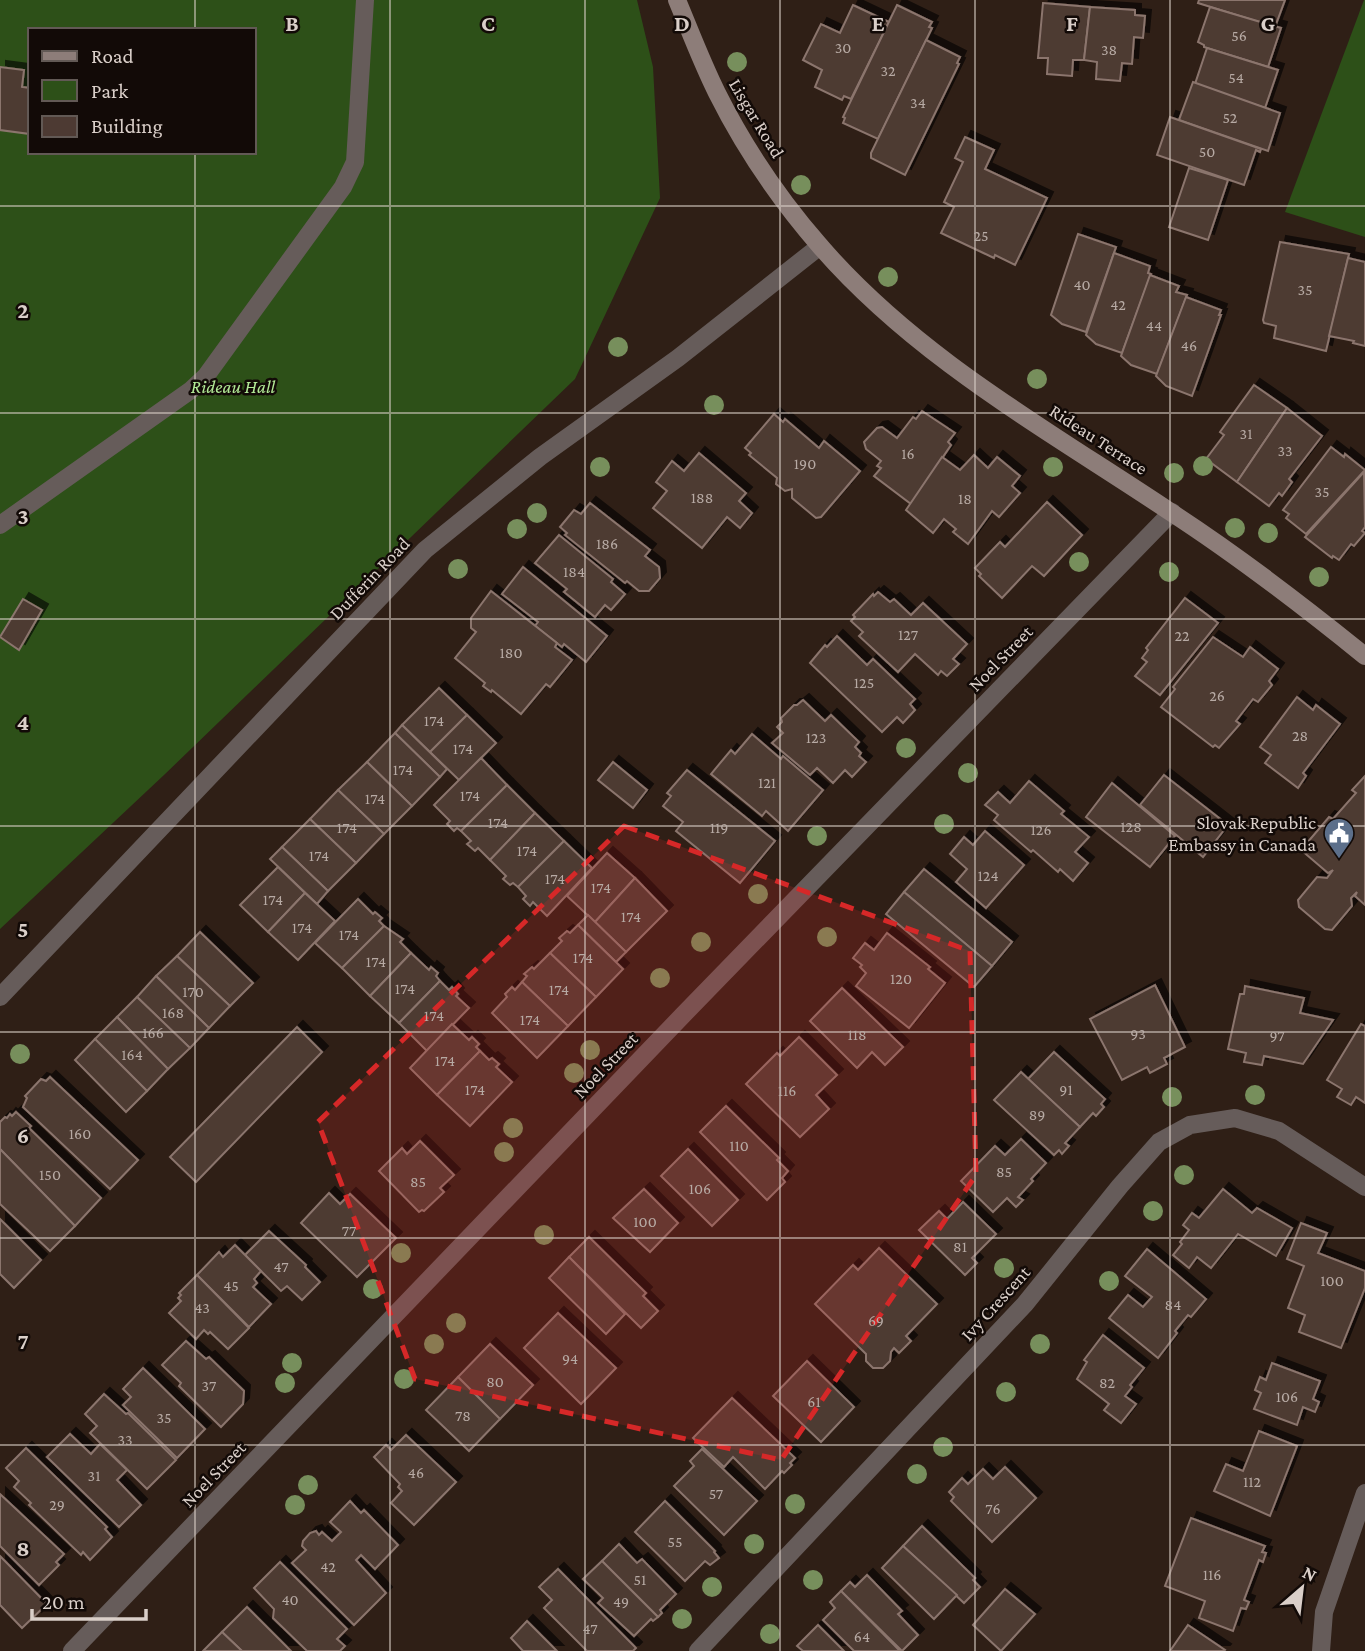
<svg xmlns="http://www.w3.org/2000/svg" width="1365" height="1651" font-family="'Crimson Pro',serif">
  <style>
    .green { fill: #2d5018; fill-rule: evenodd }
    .building { fill: #4d3a33; stroke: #8b756d; stroke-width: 2; filter: url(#shadow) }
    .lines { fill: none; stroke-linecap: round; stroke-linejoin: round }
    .lane { stroke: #665c5a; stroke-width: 18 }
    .street { stroke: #665c5a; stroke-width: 18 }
    .secondary { stroke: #8d7d79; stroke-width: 18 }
    .tree { fill: #778f5c }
    .marked { fill: #d62828; fill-opacity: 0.2; stroke: #d62828; stroke-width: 5; stroke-dasharray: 14 9; stroke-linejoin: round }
    .grid { fill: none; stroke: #dacfc9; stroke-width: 2; stroke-opacity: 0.55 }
    .labels { text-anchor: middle; stroke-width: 5; stroke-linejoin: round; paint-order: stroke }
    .number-label { font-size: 16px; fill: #b7aaa4 }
    .street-label { font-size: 19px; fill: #dacfc9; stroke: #120a07 }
    .park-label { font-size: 19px; font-style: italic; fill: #b2ea96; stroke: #120a07 }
    .poi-label { font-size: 19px; fill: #dacfc9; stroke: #120a07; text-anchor: end }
    .grid-label { font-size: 23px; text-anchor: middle; font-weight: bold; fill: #dacfc9; stroke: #120a07; stroke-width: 5; stroke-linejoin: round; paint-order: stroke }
  </style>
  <defs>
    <filter id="shadow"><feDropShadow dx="6" dy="-6" stdDeviation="0" flood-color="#0009"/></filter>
  </defs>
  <rect width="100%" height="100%" fill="#2f1f16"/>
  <g class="green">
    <path d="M0 0H637L653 67 660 198 575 379 164 775 0 929ZM30 30H254V152H30Z"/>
    <path d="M1364 0H1365V237L1285 212Z"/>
  </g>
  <g class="building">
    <path d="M1199 0H1285L1275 27 1198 3Z"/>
    <path d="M1043 3 1090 7 1084 60H1073L1072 76 1047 74 1048 58H1038Z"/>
    <path d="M853 5 889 22 851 99 844 96 842 100 815 87 822 70 803 60 821 24 840 33Z"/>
    <path d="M897 5 932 22 929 27 932 28 878 139 843 123 845 118 843 117Z"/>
    <path d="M1090 7 1135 10V15L1145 16 1143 38 1134 37 1132 64 1122 63 1120 81 1096 79 1097 62 1084 60Z"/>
    <path d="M1210 7 1281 28 1268 67 1204 47V45L1198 42Z"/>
    <path d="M926 40 960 57 957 63 959 64 905 175 871 158V153Z"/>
    <path d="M1207 48 1278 70 1265 108 1195 84Z"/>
    <path d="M0 67 24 70 22 87 30 88V134L0 130Z"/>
    <path d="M1193 82 1280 113 1268 151 1179 120Z"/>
    <path d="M1170 117 1261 149 1260 152 1256 150 1244 185 1157 155Z"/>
    <path d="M965 137 994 150 985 169 1047 198 1015 265 995 255 994 258 941 233 954 207 944 202 963 162 955 158Z"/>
    <path d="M1189 168 1228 180 1208 240 1169 227Z"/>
    <path d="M1078 234 1116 247 1086 332 1062 324 1051 315Z"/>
    <path d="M1280 242 1349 254 1326 351 1274 338 1276 326 1264 323 1263 320Z"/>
    <path d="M1114 253 1150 266 1148 273 1151 274 1122 353 1096 344 1086 335Z"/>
    <path d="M1348 258 1365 262V346L1353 343 1354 341 1329 336Z"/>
    <path d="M1150 275 1179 286 1176 292 1187 295 1157 374 1131 365 1121 356Z"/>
    <path d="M1186 297 1221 310 1219 315H1221L1192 396 1166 386 1156 376Z"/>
    <path d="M1254 385 1287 408 1237 482 1206 459 1224 435 1220 432Z"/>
    <path d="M1287 408 1322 436 1289 479 1292 482 1282 496 1279 493 1269 506 1237 482Z"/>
    <path d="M922 411 955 433 948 442 951 445 911 504 874 476 881 468 877 466 881 461 866 449 864 442 877 428 882 427 897 438 913 417 916 419Z"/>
    <path d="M774 414 783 422 785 419 819 448 824 441 860 471 821 517 816 518 792 498V489L785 491 776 484 777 478 749 455 751 453 745 448Z"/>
    <path d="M1331 447 1344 457 1345 454 1365 470 1306 534 1286 518 1289 514 1283 510Z"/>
    <path d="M699 453 746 493 739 501 752 513 740 528 727 517 702 548 653 508 667 491 656 482 672 461 684 471Z"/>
    <path d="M974 455 988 468 997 457 1020 476 1012 486 1020 493 999 517 992 511 968 544 953 532 956 529 944 519 933 533 906 510 942 457 960 470Z"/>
    <path d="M1364 472 1365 527 1362 531 1365 533 1354 546 1351 544 1339 560 1333 556 1332 558 1305 537Z"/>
    <path d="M1047 502 1082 535 1044 576 1032 566 1002 598 979 576 981 574 975 568 1000 542 1005 547Z"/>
    <path d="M590 503 650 550 645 556 659 567 660 578 649 591H639L627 581 625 583 565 535 567 533 560 527 574 510 581 514Z"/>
    <path d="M559 535 613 579 611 582 625 594 611 610 605 605 595 617 564 592 567 589 535 563Z"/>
    <path d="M523 567 607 636 586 662 564 644 562 647 535 626 538 622 502 594Z"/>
    <path d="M491 591 557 643 555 647 572 660 550 687 546 684 521 714 492 690 491 692 483 686 485 683 455 658 476 632 471 628V618Z"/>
    <path d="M878 592 890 602 894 599 911 615 923 603 967 644 953 659 959 664 947 676 941 671 938 675 915 654 898 672 859 636 863 632 851 621 855 617 853 615 873 594 874 596Z"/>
    <path d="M1185 598 1218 623 1160 695 1135 676 1147 662 1142 658 1148 650 1146 648Z"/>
    <path d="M23 599 42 610 19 650 0 637Z"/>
    <path d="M837 636 867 665 873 659 915 699 910 704 915 710 903 723 897 717 882 732 810 663 825 645 827 647Z"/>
    <path d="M1213 637 1243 657 1250 647 1278 669 1269 681 1272 685 1258 702 1253 699 1236 721 1240 724 1219 748 1215 745 1213 747 1161 707 1175 689 1173 687Z"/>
    <path d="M439 688 467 715 430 752 402 725Z"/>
    <path d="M1297 697 1313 710 1316 705 1340 724 1303 773 1306 776 1298 788 1265 763 1271 755 1260 747Z"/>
    <path d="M803 700 825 721 831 715 859 742 855 747 861 753 859 756 866 762 852 777 845 770 833 783 817 768 810 775 772 743 783 733 777 727 782 722 781 718 794 705H797Z"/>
    <path d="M467 715 496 743 459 780 430 752Z"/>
    <path d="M402 725 447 769 440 777 395 733Z"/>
    <path d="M395 733 440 777 412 806 367 762Z"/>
    <path d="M752 734 781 759 783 756 823 790 788 831 766 811 762 816 711 774 731 750 735 754Z"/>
    <path d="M481 758 507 785 461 831 457 828 454 831 447 824 450 821 434 805Z"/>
    <path d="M367 762 412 806 384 834 338 790Z"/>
    <path d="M613 762 647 790 633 808 598 780Z"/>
    <path d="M687 770 775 841 740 883 676 831 683 822 663 806 671 796 667 793Z"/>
    <path d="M1164 775 1228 825 1203 857 1140 805Z"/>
    <path d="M1365 776V905L1355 896 1357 892 1351 898 1352 906 1332 930 1325 929 1299 907 1298 900 1317 877 1327 878 1333 870 1328 873 1301 850 1329 817 1333 819 1356 793 1352 790Z"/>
    <path d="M1029 781 1064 811 1061 814 1089 837 1075 852 1088 863 1073 881 1060 869 1058 872 1033 850 1031 852 994 820 998 815 985 805 998 792 1010 803Z"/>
    <path d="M1112 783 1175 836 1150 867 1086 817Z"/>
    <path d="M507 785 535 813 490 860 478 848 475 851 467 844 471 841 461 831Z"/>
    <path d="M338 790 384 834 356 863 310 819Z"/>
    <path d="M535 813 564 841 518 887 513 883 510 885 503 879 506 876 490 860Z"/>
    <path d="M310 819 356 863 328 891 282 847Z"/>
    <path d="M985 831 1024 865 986 908 956 882 967 869 950 854 964 837 973 845Z"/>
    <path d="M564 841 592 868 547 916 533 902 530 906 523 899 526 896 518 887Z"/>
    <path d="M282 847 328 891 317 904 270 859Z"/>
    <path d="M607 853 635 878 595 922 567 896Z"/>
    <path d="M278 867 305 893 268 932 240 905Z"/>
    <path d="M924 869 1012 942 992 966 904 892Z"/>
    <path d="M635 878 667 911 626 952 595 922Z"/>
    <path d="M904 892 992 966 974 987 886 914Z"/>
    <path d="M305 893 335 921 298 960 268 932Z"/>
    <path d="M358 899 373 914 375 912 382 918 379 921 384 926 342 968 315 943Z"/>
    <path d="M588 915 626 952 616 962 578 925Z"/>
    <path d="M578 925 623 969 596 997 550 953 562 941 559 938 567 931 570 933Z"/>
    <path d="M384 926 403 939 400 942 411 953 370 996 342 968Z"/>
    <path d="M200 932 253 983 230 1006 177 956Z"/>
    <path d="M887 933 930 967 928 969 945 983 909 1028 856 986 866 973 860 967 862 965 853 958 865 943 874 950Z"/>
    <path d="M411 953 429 970 431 967 438 973 436 976 440 981 399 1023 370 996Z"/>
    <path d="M550 953 596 997 568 1026 522 982 527 976 524 974 532 967 534 969Z"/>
    <path d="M177 956 230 1006 209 1028 156 976Z"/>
    <path d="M156 976 209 1028 190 1048 137 997Z"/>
    <path d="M440 981 449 990 452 987 458 994 456 996 469 1008 427 1051 399 1023Z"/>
    <path d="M522 982 568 1026 537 1058 492 1013 507 997 505 994 512 987 515 990Z"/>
    <path d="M1155 985 1185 1047 1164 1058 1167 1064 1150 1073 1147 1067 1122 1080 1090 1019Z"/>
    <path d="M1245 986 1304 998 1300 1013 1333 1020 1303 1064 1264 1056 1262 1065 1244 1062 1246 1053 1228 1049 1240 994H1244Z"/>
    <path d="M842 988 903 1047 885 1065 872 1052 857 1068 810 1021Z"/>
    <path d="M137 997 190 1048 168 1069 117 1017Z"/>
    <path d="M117 1017 168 1069 147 1091 95 1039Z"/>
    <path d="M452 1024 469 1040 472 1037 479 1044 476 1047 480 1051 437 1095 410 1068Z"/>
    <path d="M1361 1024 1365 1026V1103L1356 1097 1351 1105 1337 1097 1342 1089 1327 1080Z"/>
    <path d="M297 1027 322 1052 196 1182 170 1157Z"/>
    <path d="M799 1037 837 1075 816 1095 829 1109 800 1137 746 1084 777 1053 780 1056Z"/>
    <path d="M95 1039 147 1091 126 1112 75 1060Z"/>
    <path d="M480 1051 489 1060 492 1058 499 1064 496 1067 512 1082 470 1126 437 1095Z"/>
    <path d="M1054 1052 1105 1099 1101 1104 1104 1107 1096 1116 1093 1113 1080 1127 1028 1079Z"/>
    <path d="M1021 1072 1080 1127 1065 1143 1069 1146 1062 1154 1059 1150 1054 1155 994 1100Z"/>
    <path d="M50 1077 138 1160 110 1189 23 1107 27 1098 25 1096 41 1079 46 1081Z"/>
    <path d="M726 1106 779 1158 777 1160 788 1171 782 1178 785 1182 767 1200 700 1132Z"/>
    <path d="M16 1112 31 1126 29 1128 101 1198 75 1226 0 1149V1122L5 1117 7 1118 10 1114 12 1116Z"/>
    <path d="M1021 1139 1046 1163 1031 1179 1033 1181 1018 1197 1023 1200 1016 1207 1007 1198 993 1212 961 1181 995 1146 1005 1155Z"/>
    <path d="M420 1141 454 1175 440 1188 444 1192 424 1211 422 1210 419 1212 379 1171 402 1148 407 1154Z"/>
    <path d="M0 1149 75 1226 50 1251 0 1204Z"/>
    <path d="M688 1149 738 1200 712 1226 661 1176Z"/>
    <path d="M644 1189 678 1223 650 1252 613 1218Z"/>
    <path d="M1223 1189 1252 1213 1257 1208 1292 1228 1276 1256 1238 1234 1211 1268 1197 1257 1189 1268 1173 1255 1182 1244 1180 1242 1189 1230 1183 1225 1192 1213 1199 1218Z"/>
    <path d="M329 1193 340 1204 350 1194 396 1238 357 1277 301 1223Z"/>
    <path d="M963 1202 996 1234 972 1258 977 1263 965 1275 919 1230 939 1211 947 1219Z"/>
    <path d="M0 1219 41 1260 14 1288 0 1274Z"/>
    <path d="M1301 1223 1327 1233 1318 1253 1365 1271V1288L1341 1348 1299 1332 1305 1315 1288 1308 1304 1266 1287 1259Z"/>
    <path d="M269 1231 306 1265 305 1267 320 1282 302 1300 287 1286 281 1291 245 1255Z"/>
    <path d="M589 1237 646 1293 643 1296 658 1311 641 1328 569 1257Z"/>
    <path d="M235 1245 261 1271 254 1279 257 1283 253 1287 271 1304 249 1327 197 1275 219 1252 223 1257Z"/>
    <path d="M879 1248 937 1304 906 1336 911 1341 899 1353 894 1348 891 1352 890 1361 883 1368H873L866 1361V1354L815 1304 853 1265 858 1270Z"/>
    <path d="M1147 1249 1206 1299 1191 1317 1188 1315 1175 1331 1177 1333 1158 1358 1109 1318 1128 1295 1143 1307 1152 1297 1125 1276Z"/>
    <path d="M569 1257 625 1314 606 1334 549 1278Z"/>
    <path d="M197 1275 249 1328 228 1349 210 1332 208 1334 204 1330 196 1339 169 1313 181 1301 178 1298 181 1295 179 1293Z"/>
    <path d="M558 1313 616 1368 581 1404 524 1348Z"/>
    <path d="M1103 1335 1144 1368 1130 1385 1132 1387 1125 1396 1136 1404 1121 1423 1104 1410 1109 1404 1077 1379 1087 1362 1084 1360Z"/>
    <path d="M186 1341 206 1359 209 1357 244 1391 243 1404 221 1427 179 1386 181 1383 162 1365Z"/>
    <path d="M490 1344 533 1385 500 1419 458 1377Z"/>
    <path d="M807 1361 854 1407 821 1442 773 1396Z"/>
    <path d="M1272 1363 1320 1381 1313 1399 1319 1402 1315 1412 1303 1407 1297 1425 1254 1409 1261 1393 1255 1390 1260 1377 1266 1380Z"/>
    <path d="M143 1368 205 1429 177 1458 123 1405 131 1397 123 1389Z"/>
    <path d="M458 1377 500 1419 469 1451 426 1410Z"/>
    <path d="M104 1394 126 1414 128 1413 176 1460 147 1489 90 1433 97 1426 85 1414Z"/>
    <path d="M732 1398 795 1458 790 1463 792 1465 784 1473 782 1471 765 1489 733 1457 724 1467 693 1438Z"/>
    <path d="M1259 1431 1297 1446 1270 1516 1214 1491 1226 1464 1243 1471Z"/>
    <path d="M70 1434 91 1454 100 1444 127 1470 117 1480 141 1505 119 1527 47 1457Z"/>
    <path d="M406 1435 456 1482 414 1525 391 1503 402 1491 398 1487 400 1484 374 1457 386 1445 391 1450Z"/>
    <path d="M26 1448 107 1527 105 1529 112 1537 90 1560 83 1552 81 1555 29 1505 31 1503 14 1487 19 1481 6 1468Z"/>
    <path d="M702 1449 757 1501 724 1535 674 1486 694 1466 690 1461Z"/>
    <path d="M1005 1467 1036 1498 992 1542 951 1501 954 1497 949 1492 962 1478 968 1484 983 1469 993 1479Z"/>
    <path d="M0 1494 64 1554 56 1562 59 1565 39 1585 0 1546Z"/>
    <path d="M350 1501 361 1513 364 1510 398 1545 375 1569 361 1555 356 1560 386 1593 354 1625 292 1563 306 1550 302 1546 303 1541 310 1533 316 1531 319 1535 322 1532 332 1541 341 1532 330 1522Z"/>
    <path d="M665 1501 715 1551 714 1552 719 1558 710 1565 705 1561 685 1581 635 1532Z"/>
    <path d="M1191 1518 1265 1546 1262 1552 1266 1553 1263 1562 1259 1560 1244 1600 1249 1602 1246 1609 1241 1608 1233 1631 1199 1618 1205 1601 1165 1586Z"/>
    <path d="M922 1526 975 1578 973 1580 980 1587 964 1603 903 1546Z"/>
    <path d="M619 1544 637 1563 642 1559 676 1594 660 1610 662 1613 658 1617 602 1561Z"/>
    <path d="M903 1546 957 1595 934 1619 882 1568Z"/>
    <path d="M0 1556 47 1604 22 1628 0 1605Z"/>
    <path d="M602 1561 658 1617 653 1621 651 1619 634 1636 598 1603 603 1598 583 1579Z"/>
    <path d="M280 1562 347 1629 337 1639 345 1646 340 1651H307L273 1618 274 1609 254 1588Z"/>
    <path d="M558 1569 636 1648 633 1651H587L544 1608 552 1600 539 1587Z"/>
    <path d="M867 1575 902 1611 898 1614 918 1635 902 1651 841 1591 850 1582 855 1587Z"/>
    <path d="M1005 1589 1035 1614 1001 1651 973 1625Z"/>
    <path d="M841 1591 900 1651H854L823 1620 835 1608 830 1602Z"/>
    <path d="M247 1607 291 1651H242L222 1632Z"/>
    <path d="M527 1621 557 1651H523L511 1638Z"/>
    <path d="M818 1625 844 1651H803L797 1646Z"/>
    <path d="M1188 1625 1225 1650 1224 1651H1170Z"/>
    <path d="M222 1632 242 1651H203Z"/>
  </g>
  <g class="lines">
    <path class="lane" d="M0 525 191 390 206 376 343 187 355 162 365 0"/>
    <g class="street">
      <path d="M0 997 425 550 540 457 678 358 820 246"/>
      <path d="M72 1651 683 1015 1172 512"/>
      <path d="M698 1651 1025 1304 1120 1186 1159 1142 1190 1125 1235 1118 1279 1131 1365 1187"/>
      <path d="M1321 1651 1324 1612 1365 1493"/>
    </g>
    <path class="secondary" d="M677 0C690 31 702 63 717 93 744 147 780 200 820 246 917 358 1048 430 1169 511 1237 555 1302 605 1365 656"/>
  </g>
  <g class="tree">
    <circle cx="737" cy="62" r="10"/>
    <circle cx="801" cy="185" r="10"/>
    <circle cx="888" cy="277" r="10"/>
    <circle cx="618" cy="347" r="10"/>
    <circle cx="1037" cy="379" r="10"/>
    <circle cx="714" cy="405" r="10"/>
    <circle cx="1203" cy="466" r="10"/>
    <circle cx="600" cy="467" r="10"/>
    <circle cx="1053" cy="467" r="10"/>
    <circle cx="1174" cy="473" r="10"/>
    <circle cx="537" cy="513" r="10"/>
    <circle cx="1235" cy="528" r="10"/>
    <circle cx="517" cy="529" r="10"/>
    <circle cx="1268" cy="533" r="10"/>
    <circle cx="1079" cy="562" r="10"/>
    <circle cx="458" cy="569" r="10"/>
    <circle cx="1169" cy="572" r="10"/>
    <circle cx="1319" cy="577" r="10"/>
    <circle cx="906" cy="748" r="10"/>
    <circle cx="968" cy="773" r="10"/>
    <circle cx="944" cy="824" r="10"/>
    <circle cx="817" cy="836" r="10"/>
    <circle cx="758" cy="894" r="10"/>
    <circle cx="827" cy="937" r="10"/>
    <circle cx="701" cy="942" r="10"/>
    <circle cx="660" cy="978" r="10"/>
    <circle cx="590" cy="1050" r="10"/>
    <circle cx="20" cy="1054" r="10"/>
    <circle cx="574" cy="1073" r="10"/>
    <circle cx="1255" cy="1095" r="10"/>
    <circle cx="1172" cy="1097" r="10"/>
    <circle cx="513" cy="1128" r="10"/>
    <circle cx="504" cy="1152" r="10"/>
    <circle cx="1184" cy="1175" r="10"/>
    <circle cx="1153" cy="1211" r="10"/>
    <circle cx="544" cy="1235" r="10"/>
    <circle cx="401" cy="1253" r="10"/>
    <circle cx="1004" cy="1268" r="10"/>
    <circle cx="1109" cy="1281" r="10"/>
    <circle cx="373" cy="1289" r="10"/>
    <circle cx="456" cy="1323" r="10"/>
    <circle cx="434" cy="1344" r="10"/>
    <circle cx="1040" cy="1344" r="10"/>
    <circle cx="292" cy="1363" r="10"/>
    <circle cx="404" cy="1379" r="10"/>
    <circle cx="285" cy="1383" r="10"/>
    <circle cx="1006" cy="1392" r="10"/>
    <circle cx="943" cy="1447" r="10"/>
    <circle cx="917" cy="1474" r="10"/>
    <circle cx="308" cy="1485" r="10"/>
    <circle cx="795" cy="1504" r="10"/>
    <circle cx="295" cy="1505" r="10"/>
    <circle cx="754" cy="1544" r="10"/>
    <circle cx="813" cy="1580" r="10"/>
    <circle cx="712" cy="1587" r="10"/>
    <circle cx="682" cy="1619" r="10"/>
    <circle cx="770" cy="1634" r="10"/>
  </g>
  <path class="marked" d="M624 826 970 951 976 1175 781 1460 415 1379 318 1122Z"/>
  <path class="grid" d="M195 0V30M390 0V1651M585 0V1651M780 0V1651M975 0V1651M1170 0V1651M195 152V1651M0 206H1365M0 413H1365M0 619H1365M0 826H1365M0 1032H1365M0 1238H1365M0 1445H1365"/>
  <defs>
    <g id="civic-pin" transform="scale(1.575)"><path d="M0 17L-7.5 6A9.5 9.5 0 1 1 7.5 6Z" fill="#5c6f8a" stroke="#120a07"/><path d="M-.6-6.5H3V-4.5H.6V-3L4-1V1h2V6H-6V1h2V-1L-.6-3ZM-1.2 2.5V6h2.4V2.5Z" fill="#fff"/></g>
  </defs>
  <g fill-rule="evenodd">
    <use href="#civic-pin" x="1339" y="833"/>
  </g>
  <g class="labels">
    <g class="number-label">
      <text x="1239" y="41">56</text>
      <text x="843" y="53">30</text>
      <text x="1109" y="55">38</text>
      <text x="888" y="76">32</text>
      <text x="1236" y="83">54</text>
      <text x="918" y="108">34</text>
      <text x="1230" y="123">52</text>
      <text x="1207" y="157">50</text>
      <text x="981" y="241">25</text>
      <text x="1082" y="290">40</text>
      <text x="1305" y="295">35</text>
      <text x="1118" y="310">42</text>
      <text x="1154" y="331">44</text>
      <text x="1189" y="351">46</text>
      <text x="1246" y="439">31</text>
      <text x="1285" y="456">33</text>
      <text x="908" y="459">16</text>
      <text x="805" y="469">190</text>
      <text x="1322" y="497">35</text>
      <text x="702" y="503">188</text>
      <text x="965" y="504">18</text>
      <text x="607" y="549">186</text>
      <text x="574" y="577">184</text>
      <text x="908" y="640">127</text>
      <text x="1182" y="641">22</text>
      <text x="511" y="658">180</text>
      <text x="864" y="688">125</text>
      <text x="1217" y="701">26</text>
      <text x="434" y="726">174</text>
      <text x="1300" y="741">28</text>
      <text x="816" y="743">123</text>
      <text x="463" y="754">174</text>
      <text x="403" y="775">174</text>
      <text x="767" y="788">121</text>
      <text x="470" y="801">174</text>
      <text x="375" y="804">174</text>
      <text x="498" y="828">174</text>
      <text x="1131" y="832">128</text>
      <text x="347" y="833">174</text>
      <text x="719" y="833">119</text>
      <text x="1041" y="835">126</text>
      <text x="527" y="856">174</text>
      <text x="319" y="861">174</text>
      <text x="988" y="881">124</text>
      <text x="555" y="884">174</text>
      <text x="601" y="893">174</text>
      <text x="273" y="905">174</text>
      <text x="631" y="922">174</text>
      <text x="302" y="933">174</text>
      <text x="349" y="940">174</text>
      <text x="583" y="963">174</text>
      <text x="376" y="967">174</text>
      <text x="901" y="984">120</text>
      <text x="405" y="994">174</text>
      <text x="559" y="995">174</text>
      <text x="193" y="997">170</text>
      <text x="173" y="1018">168</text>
      <text x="434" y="1021">174</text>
      <text x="530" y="1025">174</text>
      <text x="153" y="1038">166</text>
      <text x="1138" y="1039">93</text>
      <text x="857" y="1040">118</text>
      <text x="1277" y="1041">97</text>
      <text x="132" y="1060">164</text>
      <text x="445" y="1066">174</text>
      <text x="475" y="1095">174</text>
      <text x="1066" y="1095">91</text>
      <text x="787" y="1096">116</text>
      <text x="1037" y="1120">89</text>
      <text x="80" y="1139">160</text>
      <text x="739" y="1151">110</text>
      <text x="1004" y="1177">85</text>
      <text x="50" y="1180">150</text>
      <text x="418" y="1187">85</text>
      <text x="700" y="1194">106</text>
      <text x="645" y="1227">100</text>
      <text x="349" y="1236">77</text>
      <text x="960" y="1252">81</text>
      <text x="281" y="1272">47</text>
      <text x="1332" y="1286">100</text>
      <text x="231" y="1291">45</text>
      <text x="1173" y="1310">84</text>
      <text x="202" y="1313">43</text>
      <text x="876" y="1326">69</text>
      <text x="570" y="1364">94</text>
      <text x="495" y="1387">80</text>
      <text x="1107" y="1388">82</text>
      <text x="209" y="1391">37</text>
      <text x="1287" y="1402">106</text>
      <text x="814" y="1407">61</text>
      <text x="463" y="1421">78</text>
      <text x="164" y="1423">35</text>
      <text x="125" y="1445">33</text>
      <text x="416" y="1478">46</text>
      <text x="94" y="1481">31</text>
      <text x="1252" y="1487">112</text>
      <text x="716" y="1499">57</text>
      <text x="57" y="1510">29</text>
      <text x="993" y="1514">76</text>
      <text x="675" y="1547">55</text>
      <text x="328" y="1572">42</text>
      <text x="1212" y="1580">116</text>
      <text x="640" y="1585">51</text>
      <text x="290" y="1605">40</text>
      <text x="621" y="1607">49</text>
      <text x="590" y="1634">47</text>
      <text x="862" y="1642">64</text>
    </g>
    <g class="street-label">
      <text transform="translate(757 118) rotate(59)" y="7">Lisgar Road</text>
      <text transform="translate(1099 439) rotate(33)" y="7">Rideau Terrace</text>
      <text transform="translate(369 578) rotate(-46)" y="7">Dufferin Road</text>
      <text transform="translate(1000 658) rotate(-46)" y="7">Noel Street</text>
      <text transform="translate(605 1065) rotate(-46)" y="7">Noel Street</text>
      <text transform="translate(995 1303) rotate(-48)" y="7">Ivy Crescent</text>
      <text transform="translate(213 1474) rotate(-46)" y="7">Noel Street</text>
    </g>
    <g class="park-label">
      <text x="233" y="393">Rideau Hall</text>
    </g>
    <g class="poi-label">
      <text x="1316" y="829">Slovak Republic<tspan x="1316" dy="22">Embassy in Canada</tspan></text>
    </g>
  </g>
  <g class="grid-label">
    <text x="292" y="31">B</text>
    <text x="488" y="31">C</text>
    <text x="682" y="31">D</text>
    <text x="878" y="31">E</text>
    <text x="1072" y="31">F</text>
    <text x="1268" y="31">G</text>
    <text x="23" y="318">2</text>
    <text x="23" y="524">3</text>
    <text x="23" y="730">4</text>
    <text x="23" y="937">5</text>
    <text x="23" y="1143">6</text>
    <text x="23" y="1349">7</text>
    <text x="23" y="1556">8</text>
  </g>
  <rect x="28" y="28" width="228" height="126" fill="#120a07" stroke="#625955" stroke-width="2"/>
  <rect x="42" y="51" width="35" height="10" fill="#8d7d79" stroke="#625955" stroke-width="2"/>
  <text x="91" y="63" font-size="21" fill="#dacfc9">Road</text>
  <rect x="42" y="80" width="35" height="21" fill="#2d5018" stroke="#625955" stroke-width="2"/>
  <text x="91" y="98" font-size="21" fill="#dacfc9">Park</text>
  <rect x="42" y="116" width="35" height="21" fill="#4d3a33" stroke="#625955" stroke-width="2"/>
  <text x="91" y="133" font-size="21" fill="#dacfc9">Building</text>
  <g transform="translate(1302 1588) rotate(28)" stroke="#120a07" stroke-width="5" paint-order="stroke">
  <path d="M0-5L12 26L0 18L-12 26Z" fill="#dacfc9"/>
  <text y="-10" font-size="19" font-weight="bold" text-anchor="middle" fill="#dacfc9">N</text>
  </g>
  <path d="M32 1609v10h114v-10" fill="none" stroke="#dacfc9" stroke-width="3.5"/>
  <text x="42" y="1609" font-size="21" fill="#dacfc9" stroke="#120a07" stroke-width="5" paint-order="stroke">20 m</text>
</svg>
